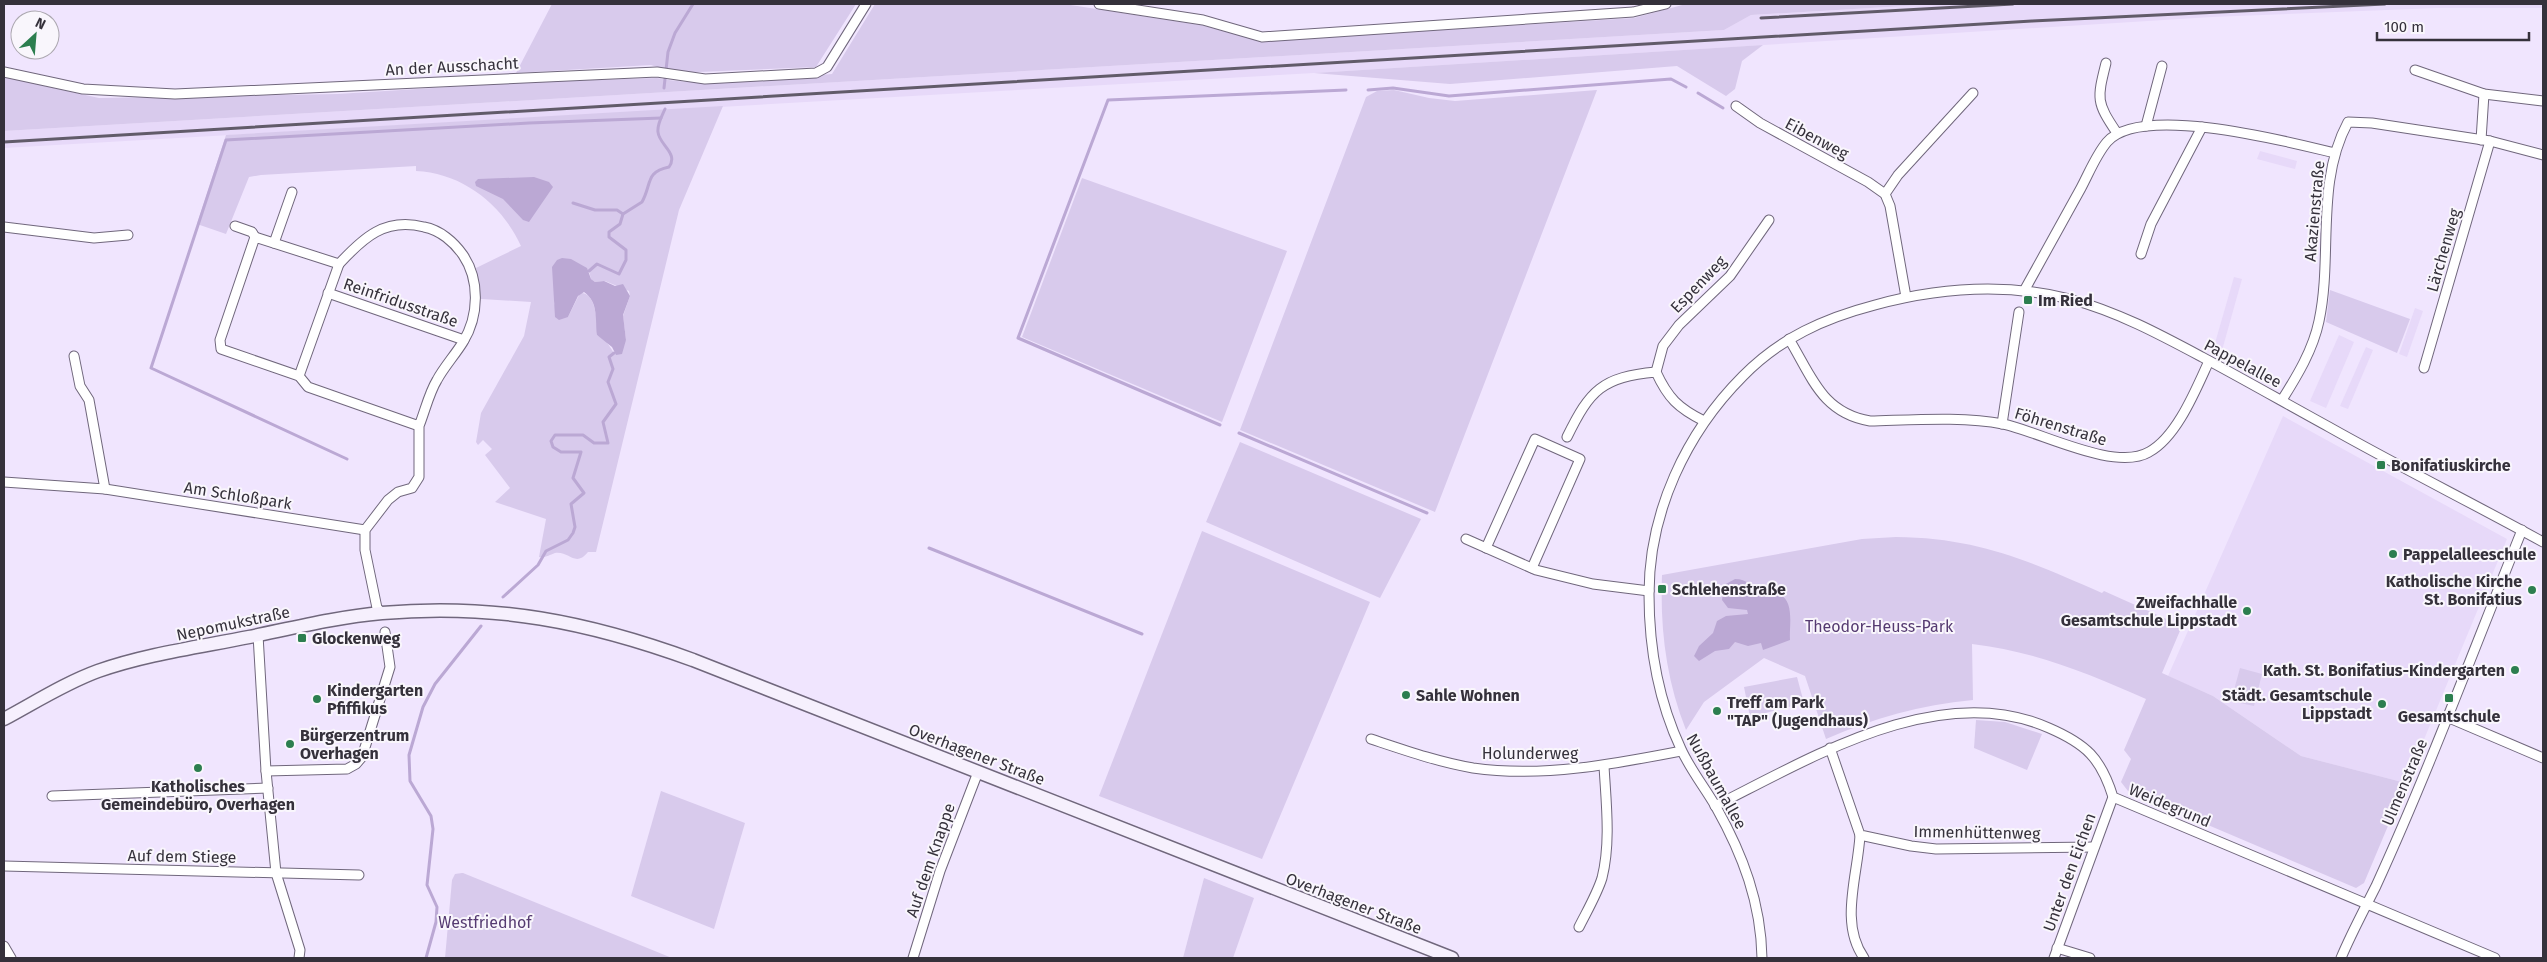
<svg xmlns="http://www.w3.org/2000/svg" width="2547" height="962" font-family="'Fira Sans',sans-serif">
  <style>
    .built { fill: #e7d9f9 }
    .green { fill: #d8caec; fill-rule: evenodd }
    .water { fill: #bba8d4 }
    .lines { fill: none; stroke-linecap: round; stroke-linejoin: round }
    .stream { stroke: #bba8d4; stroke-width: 3 }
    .street-casing { stroke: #70677c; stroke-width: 11 }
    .secondary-casing { stroke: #70677c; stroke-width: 15 }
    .street { stroke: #fff; stroke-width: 9 }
    .secondary { stroke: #f6f0fd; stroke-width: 12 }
    .rail { stroke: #615b69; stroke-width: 3 }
    .poi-dot { fill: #2c7e4f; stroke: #f9f6fc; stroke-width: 2 }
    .labels { text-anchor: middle; stroke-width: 4; stroke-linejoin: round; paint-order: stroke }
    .street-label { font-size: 16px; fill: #35313b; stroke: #f9f6fc }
    .poi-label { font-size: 16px; font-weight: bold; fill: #35313b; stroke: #f9f6fc; text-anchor: start }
    .park-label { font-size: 16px; fill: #553a71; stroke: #f9f6fc }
  </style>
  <rect width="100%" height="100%" fill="#f0e5fe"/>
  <g class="built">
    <path d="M1938 4H2543V8H2437L2212 17 1314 73 4 148V131L1724 30 1751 15Z"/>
    <path d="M2260 151 2297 161 2295 169 2257 159Z"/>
    <path d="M2234 277 2242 279 2221 354 2213 350Z"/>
    <path d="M2415 308 2423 311 2407 357 2399 354Z"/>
    <path d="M2339 335 2354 342 2326 408 2310 401Z"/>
    <path d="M2366 347 2373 350 2348 409 2340 406Z"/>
    <path d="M2283 416 2507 539 2406 783 2301 756 2213 696 2168 676Z"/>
  </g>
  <g class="green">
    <path d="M552 4H856L816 67 675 73 651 65 516 73Z"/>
    <path d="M875 4H1064L1201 25 1262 41 1634 18 1686 4H1938L1751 15 1724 30 4 131V77L99 98 337 94 528 82 657 78C714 89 775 78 832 74Z"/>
    <path d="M1763 45 1742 61 1735 89 1726 96 1677 66 1450 84 1314 73Z"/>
    <path d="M1394 90 1429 98 1455 101 1597 90 1435 512 1240 430 1366 97 1377 91Z"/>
    <path d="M723 106 679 210 596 552H588C575 568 570 551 555 553 549 555 546 558 539 557L546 519 495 502 510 488 485 455 492 449 483 440 478 445 476 442 481 413 524 336 531 302 481 299 476 268 521 246C502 204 462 173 416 171V166L261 175 249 177 226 234 197 224 226 135ZM589 271 591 279 595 282 605 281 629 291 630 296 623 316 626 340 614 353 606 341 597 335C598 324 596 291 580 293L568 317 554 304 555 291Z"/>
    <path d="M1082 178 1287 251 1222 422 1022 337Z"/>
    <path d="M2330 290 2410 319 2397 353 2326 322Z"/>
    <path d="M1240 442 1421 519 1380 598 1206 522Z"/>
    <path d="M1202 531 1370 602 1262 859 1099 796Z"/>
    <path d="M1896 537C1980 538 2028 561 2102 593L2104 591 2182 626 2162 673 2213 696 2301 756 2406 783 2364 883 2356 888 2128 791 2121 782 2131 759 2124 750 2146 699C2089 674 2034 651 1972 644L1973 700C1920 705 1874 718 1826 739L1805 676 1764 658 1704 702 1686 730C1666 679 1660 629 1662 575L1862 539Z"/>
    <path d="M2240 668 2262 674 2254 706 2231 701Z"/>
    <path d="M1797 677 1804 703 1750 717 1744 687Z"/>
    <path d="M1976 720 2005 722 2042 734 2027 770 1974 748Z"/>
    <path d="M661 791 745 823 714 929 631 896Z"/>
    <path d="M462 873H463L672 958H445L452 880 455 874Z"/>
    <path d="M1204 878 1254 898 1233 958H1183Z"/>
  </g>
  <g class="water">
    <path d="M534 177 549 182 553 187 529 222 523 220 503 199 476 186 475 182 478 179Z"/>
    <path d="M562 258 571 259 587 268 591 279 595 282 604 281 615 286 623 284 630 296 623 315 626 340 622 354 616 355 612 347 597 335C595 321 599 302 584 292L578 296 568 317 559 320 555 317 552 267 557 260Z"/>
    <path d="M1735 579C1747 579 1752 587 1763 591 1768 593 1774 592 1779 594 1795 601 1789 626 1790 640L1763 650 1761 643 1748 646 1735 642 1729 649 1715 651 1699 661 1694 656 1699 646 1713 633 1717 621 1726 616 1748 614 1747 610 1728 608 1722 600 1724 585Z"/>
  </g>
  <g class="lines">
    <g class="stream">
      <path d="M664 88 668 52 675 33 693 4"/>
      <path d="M1368 90 1393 88 1449 96 1671 79 1686 87"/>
      <path d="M1698 93 1723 108"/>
      <path d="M573 203 595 210H617L623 214"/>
      <path d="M589 271 597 264 619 274 626 260V250L609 237V232L620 224 623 214 642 202C652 184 645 172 669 167 679 153 659 145 658 132 657 124 662 116 665 109"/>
      <path d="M1220 425 1018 338 1108 100 1346 90"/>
      <path d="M1239 433 1427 513"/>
      <path d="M347 459 151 368 226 140 529 123 661 118"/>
      <path d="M929 548 1142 634"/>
      <path d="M503 597 538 565 546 551 568 540 573 533 575 527 571 504 584 493 573 478 581 452H561L553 447 551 441 555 435H583L594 443H608L603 422 616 404 608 382 613 369 609 357 614 353"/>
      <path d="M426 958 436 922 437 907 427 885 433 829 431 816 410 781 409 755 423 707 435 684 481 626"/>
    </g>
    <g class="street-casing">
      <g id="street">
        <path d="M1099 4 1203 20 1262 37 1633 12 1666 4"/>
        <path d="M2106 63C2097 99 2096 102 2117 133"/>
        <path d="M2415 70 2484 94 2543 101"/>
        <path d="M4 72 83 89 175 94 657 72 705 79 816 73 827 67 866 4"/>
        <path d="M1736 106 1760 123 1868 182 1885 194 1890 206 1906 297"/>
        <path d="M2146 126 2162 66"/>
        <path d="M2481 140 2484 94"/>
        <path d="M1885 194 1898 175 1973 93"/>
        <path d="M235 226 252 232 255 237"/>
        <path d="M4 227 94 238 128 235"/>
        <path d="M274 243 292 192"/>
        <path d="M2141 254 2151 224 2202 127"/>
        <path d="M2024 291C2043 257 2062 222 2081 188 2089 173 2096 155 2107 142 2141 103 2289 142 2335 153"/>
        <path d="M328 293 464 340"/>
        <path d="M1789 339C1812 377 1822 413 1870 421 1911 420 1964 416 2003 424 2041 432 2115 472 2149 452 2177 437 2196 389 2209 361"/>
        <path d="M74 356 80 386 89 400 105 489"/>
        <path d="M2424 368 2490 141"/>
        <path d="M1656 372 1663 346 1679 325 1730 276 1769 220"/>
        <path d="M299 376 339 264"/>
        <path d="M2282 400C2297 376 2313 350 2319 321 2333 256 2315 183 2348 122L2372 123 2490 141 2543 155"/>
        <path d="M2002 424 2019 312"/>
        <path d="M1567 437C1590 390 1602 377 1656 372 1668 398 1678 408 1704 421"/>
        <path d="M4 482 105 489 365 530"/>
        <path d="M1466 539 1536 570 1593 584 1649 591"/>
        <path d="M1486 548 1535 439 1580 459 1532 568"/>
        <path d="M382 613 377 608 365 550V530L388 500 398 492 412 488 419 477V426L308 387 299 376 221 349 220 340 255 237 339 264C363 238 385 217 424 227 440 230 454 242 463 255 480 280 479 316 463 342 455 355 444 367 437 380 429 393 425 411 419 426"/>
        <path d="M258 635 266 771 276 873 300 950 299 958"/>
        <path d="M2447 717 2543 758"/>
        <path d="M1371 739C1404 750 1438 762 1473 768 1542 778 1614 764 1681 751"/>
        <path d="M1830 748 1860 835 1911 846 1936 849 2094 847"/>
        <path d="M266 771 347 769 356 764 362 757 390 667 385 632"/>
        <path d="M52 796 268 788"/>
        <path d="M1715 806C1811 758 1940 679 2049 728 2086 744 2101 758 2113 797L2495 958"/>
        <path d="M1860 835C1858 875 1839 923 1864 958"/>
        <path d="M4 866 359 875"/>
        <path d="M1579 927C1587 911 1597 894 1602 878 1611 842 1606 802 1604 766"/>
        <path d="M4 946 11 958"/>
        <path d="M2057 948 2090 958"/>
        <path d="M913 958 940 871 978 772"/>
        <path d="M1762 958C1761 903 1743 855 1716 807 1705 788 1690 769 1681 749 1658 700 1649 647 1649 594 1649 512 1686 433 1743 376 1780 338 1825 318 1875 305 1938 288 2006 283 2070 299 2118 312 2159 334 2202 357 2245 380 2287 404 2329 427 2400 467 2472 503 2543 542"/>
        <path d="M2054 958 2113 797"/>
        <path d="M2341 958C2351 934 2364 910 2376 886 2429 770 2474 649 2522 530"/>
      </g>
    </g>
    <g class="secondary-casing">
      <path id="secondary" d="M4 719C34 703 65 683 98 671 146 654 199 647 249 637 293 628 337 617 382 613 494 603 589 622 693 660L1452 958"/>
    </g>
    <use href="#street" class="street"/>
    <use href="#secondary" class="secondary"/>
    <g class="rail">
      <path d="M1761 18 2013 4"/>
      <path d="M4 142 2032 21 2385 4"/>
    </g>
  </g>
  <g class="poi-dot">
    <rect x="2023" y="295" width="10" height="10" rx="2.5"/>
    <rect x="2376" y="460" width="10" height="10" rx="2.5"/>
    <circle cx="2393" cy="554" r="5"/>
    <rect x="1657" y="584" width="10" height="10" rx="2.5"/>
    <circle cx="2532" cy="590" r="5"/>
    <circle cx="2247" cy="611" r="5"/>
    <rect x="297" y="633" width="10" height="10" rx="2.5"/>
    <circle cx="2515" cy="670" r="5"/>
    <circle cx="1406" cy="695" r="5"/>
    <rect x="2444" y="693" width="10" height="10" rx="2.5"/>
    <circle cx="317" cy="699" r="5"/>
    <circle cx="2382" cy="704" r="5"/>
    <circle cx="1717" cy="711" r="5"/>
    <circle cx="290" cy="744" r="5"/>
    <circle cx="198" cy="768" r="5"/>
  </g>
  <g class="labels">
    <g class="street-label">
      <text transform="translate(452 66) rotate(-3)" y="6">An der Ausschacht</text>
      <text transform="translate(1817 138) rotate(28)" y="6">Eibenweg</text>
      <text transform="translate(2314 211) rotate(-85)" y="6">Akazienstraße</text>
      <text transform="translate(2443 250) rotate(-74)" y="6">Lärchenweg</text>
      <text transform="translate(1698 284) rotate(-46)" y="6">Espenweg</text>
      <text transform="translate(401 302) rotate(19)" y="6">Reinfridusstraße</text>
      <text transform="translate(2243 363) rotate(28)" y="6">Pappelallee</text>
      <text transform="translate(2061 426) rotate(17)" y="6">Föhrenstraße</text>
      <text transform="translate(238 495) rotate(9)" y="6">Am Schloßpark</text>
      <text transform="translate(233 623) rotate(-12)" y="6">Nepomukstraße</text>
      <text x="1530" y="759">Holunderweg</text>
      <text transform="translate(977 754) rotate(21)" y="6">Overhagener Straße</text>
      <text transform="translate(1717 781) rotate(61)" y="6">Nußbaumallee</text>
      <text transform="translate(2404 782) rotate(-67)" y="6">Ulmenstraße</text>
      <text transform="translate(2170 805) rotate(23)" y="6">Weidegrund</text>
      <text transform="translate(1977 832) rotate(1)" y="6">Immenhüttenweg</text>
      <text transform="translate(182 856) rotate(1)" y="6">Auf dem Stiege</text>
      <text transform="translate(930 860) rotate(-71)" y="6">Auf dem Knappe</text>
      <text transform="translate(2069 872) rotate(-70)" y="6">Unter den Eichen</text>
      <text transform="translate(1354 903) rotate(21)" y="6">Overhagener Straße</text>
    </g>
    <g class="poi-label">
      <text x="2038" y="306">Im Ried</text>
      <text x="2391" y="471">Bonifatiuskirche</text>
      <text x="2403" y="560">Pappelalleeschule</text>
      <text x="2522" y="587" text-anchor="end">Katholische Kirche<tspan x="2522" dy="18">St. Bonifatius</tspan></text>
      <text x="1672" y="595">Schlehenstraße</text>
      <text x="2237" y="608" text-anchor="end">Zweifachhalle<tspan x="2237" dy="18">Gesamtschule Lippstadt</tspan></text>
      <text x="312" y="644">Glockenweg</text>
      <text x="2505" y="676" text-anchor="end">Kath. St. Bonifatius-Kindergarten</text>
      <text x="327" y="696">Kindergarten<tspan x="327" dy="18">Pfiffikus</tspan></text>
      <text x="1416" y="701">Sahle Wohnen</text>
      <text x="2372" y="701" text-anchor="end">Städt. Gesamtschule<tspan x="2372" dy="18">Lippstadt</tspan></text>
      <text x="1727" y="708">Treff am Park<tspan x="1727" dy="18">"TAP" (Jugendhaus)</tspan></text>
      <text x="2449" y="722" text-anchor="middle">Gesamtschule</text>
      <text x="300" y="741">Bürgerzentrum<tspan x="300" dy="18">Overhagen</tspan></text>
      <text x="198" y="792" text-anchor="middle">Katholisches<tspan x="198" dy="18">Gemeindebüro, Overhagen</tspan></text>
    </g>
    <g class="park-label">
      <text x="1879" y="632">Theodor-Heuss-Park</text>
      <text x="485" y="928">Westfriedhof</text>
    </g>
  </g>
  <rect width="2547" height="962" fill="none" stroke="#35313b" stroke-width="10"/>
  <g transform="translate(35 35) rotate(26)"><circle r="24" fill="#f9f6fc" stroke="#aba7af"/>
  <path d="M0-4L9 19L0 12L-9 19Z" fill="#2c7e4f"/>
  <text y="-8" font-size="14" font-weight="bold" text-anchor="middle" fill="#35313b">N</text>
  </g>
  <path d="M2377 32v8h152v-8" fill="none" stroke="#35313b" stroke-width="2.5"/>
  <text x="2384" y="32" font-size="15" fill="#35313b" stroke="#f9f6fc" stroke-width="4" paint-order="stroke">100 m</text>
</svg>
